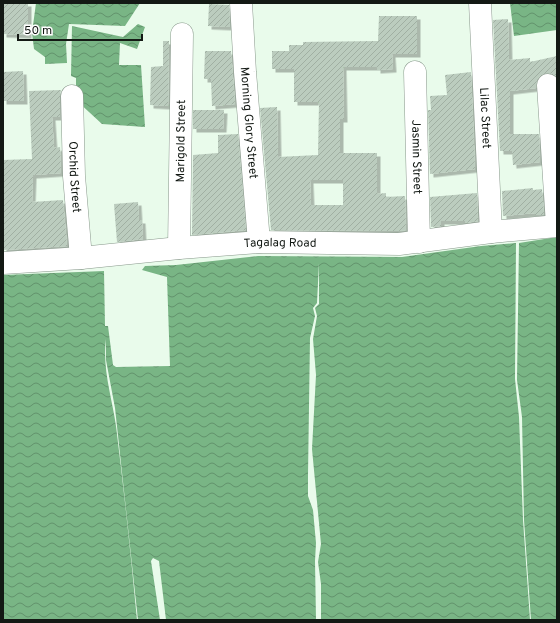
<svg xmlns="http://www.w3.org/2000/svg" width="560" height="623" font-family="Overpass,sans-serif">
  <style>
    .water { fill: url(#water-waves) }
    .building { fill: url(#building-hatch); fill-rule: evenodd; filter: url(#shadow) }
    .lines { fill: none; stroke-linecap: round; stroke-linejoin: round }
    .minor-casing { stroke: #88988b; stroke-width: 23 }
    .minor { stroke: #fff; stroke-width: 22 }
    .labels { text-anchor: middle; stroke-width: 3; stroke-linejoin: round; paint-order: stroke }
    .street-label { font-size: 12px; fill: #131914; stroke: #fff }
  </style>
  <defs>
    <pattern id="water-waves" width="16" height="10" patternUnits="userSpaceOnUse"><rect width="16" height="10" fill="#79b585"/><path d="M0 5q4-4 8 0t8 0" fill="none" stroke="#62926c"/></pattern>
    <pattern id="building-hatch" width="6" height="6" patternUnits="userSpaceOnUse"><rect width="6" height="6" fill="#bbccbe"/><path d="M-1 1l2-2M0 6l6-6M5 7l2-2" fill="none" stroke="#a0afa2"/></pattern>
    <filter id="shadow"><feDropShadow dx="3.5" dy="3.5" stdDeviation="0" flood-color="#0004"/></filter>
  </defs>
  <rect width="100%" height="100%" fill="#e9fbeb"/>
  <g class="water">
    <path d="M36 3H140L125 26 69 24 66 44 67 63 45 64V57L34 49 32 33Z"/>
    <path d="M510 3H557V30L514 36Z"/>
    <path d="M138 24 145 27 137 49 120 43 119 65H141L145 127 102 124 76 100V78L71 76 72 26 123 37Z"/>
    <path d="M557 237V620H531L524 520 522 417 517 380 519 243Z"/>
    <path d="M516 243 515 379 519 417 523 520 530 620H321V584L318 562 321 544 312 449 316 375 313 339 317 316 315 308 319 304V263L317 303 313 308 315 316 310 338 308 475V496L313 510 316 543 315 561 316 620H166L159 561 153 558 151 561 160 620H138L115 408 106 360V339C102 368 112 398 116 426 124 491 131 555 137 620H3V275L104 271 105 326H108L113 365 116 367 170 366 167 277 142 270 145 266 176 265 258 256 402 257 481 246Z"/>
  </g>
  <g class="building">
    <path d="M3 3H28V35L3 34Z"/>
    <path d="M209 4 229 5 230 27 208 26Z"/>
    <path d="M379 16H417V54H392L393 69 377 70V67H343L344 119H340V153H377V194L386 193V197L405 196 406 230 398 231 271 230 260 108 277 107 278 157 318 155 319 102H294V69H272V51H289V45H303V42L378 41ZM310 180H343V205H311Z"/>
    <path d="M508 19 509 60 530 58V62L557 56V77L553 74 547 73 541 75 537 79 536 88 510 91V134H539L540 162 513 165 512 151H500L493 20Z"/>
    <path d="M163 41H169L168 106 150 105 151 67 163 66Z"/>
    <path d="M205 51H231L235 104 212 106 211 79H204Z"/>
    <path d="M23 71 24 101H3V72Z"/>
    <path d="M471 72 475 169 430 174 428 110H431L430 96 447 95 445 75Z"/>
    <path d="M61 90 60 96V117H52L54 148 60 147 61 173 33 175 32 202 63 200 67 246 3 250V160L32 159 29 91Z"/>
    <path d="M193 110H224L223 129H193Z"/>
    <path d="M238 134 246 230 192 235 193 155 218 153V135Z"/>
    <path d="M533 188V190L542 189 544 215H535V213L503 216 502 191Z"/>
    <path d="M477 193 478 221 465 223V221H441V226L431 227 430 197Z"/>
    <path d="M138 202 139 220H142L143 239 117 242 114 204Z"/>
  </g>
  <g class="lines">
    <g class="minor-casing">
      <g id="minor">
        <path id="s1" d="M241 3 245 72 259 242"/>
        <path id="s2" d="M480 3 491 232"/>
        <path id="s3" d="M415 72 419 242"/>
        <path d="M548 85 557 225"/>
        <path id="s4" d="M72 96 74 176 81 258"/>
        <path id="s5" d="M179 248 182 34"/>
        <path id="s6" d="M3 263 81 258 179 248 259 242 399 244 491 232 557 226"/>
      </g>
    </g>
    <use href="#minor" class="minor"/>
  </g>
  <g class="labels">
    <g class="street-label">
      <text dy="4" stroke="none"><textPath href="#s2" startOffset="115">Lilac Street</textPath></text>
      <text dy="4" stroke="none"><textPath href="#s1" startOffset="120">Morning Glory Street</textPath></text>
      <text dy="4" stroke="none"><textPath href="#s5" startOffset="107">Marigold Street</textPath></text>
      <text dy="4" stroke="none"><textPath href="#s3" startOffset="85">Jasmin Street</textPath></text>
      <text dy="4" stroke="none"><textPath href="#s4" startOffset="81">Orchid Street</textPath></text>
      <text dy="4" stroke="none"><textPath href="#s6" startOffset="278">Tagalag Road</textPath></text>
    </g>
  </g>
  <rect width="560" height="623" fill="none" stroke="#131914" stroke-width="8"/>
  <path d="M18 34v6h124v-6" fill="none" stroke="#131914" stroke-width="2"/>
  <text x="24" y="34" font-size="12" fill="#131914" stroke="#ffffff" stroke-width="3" paint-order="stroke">50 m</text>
</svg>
